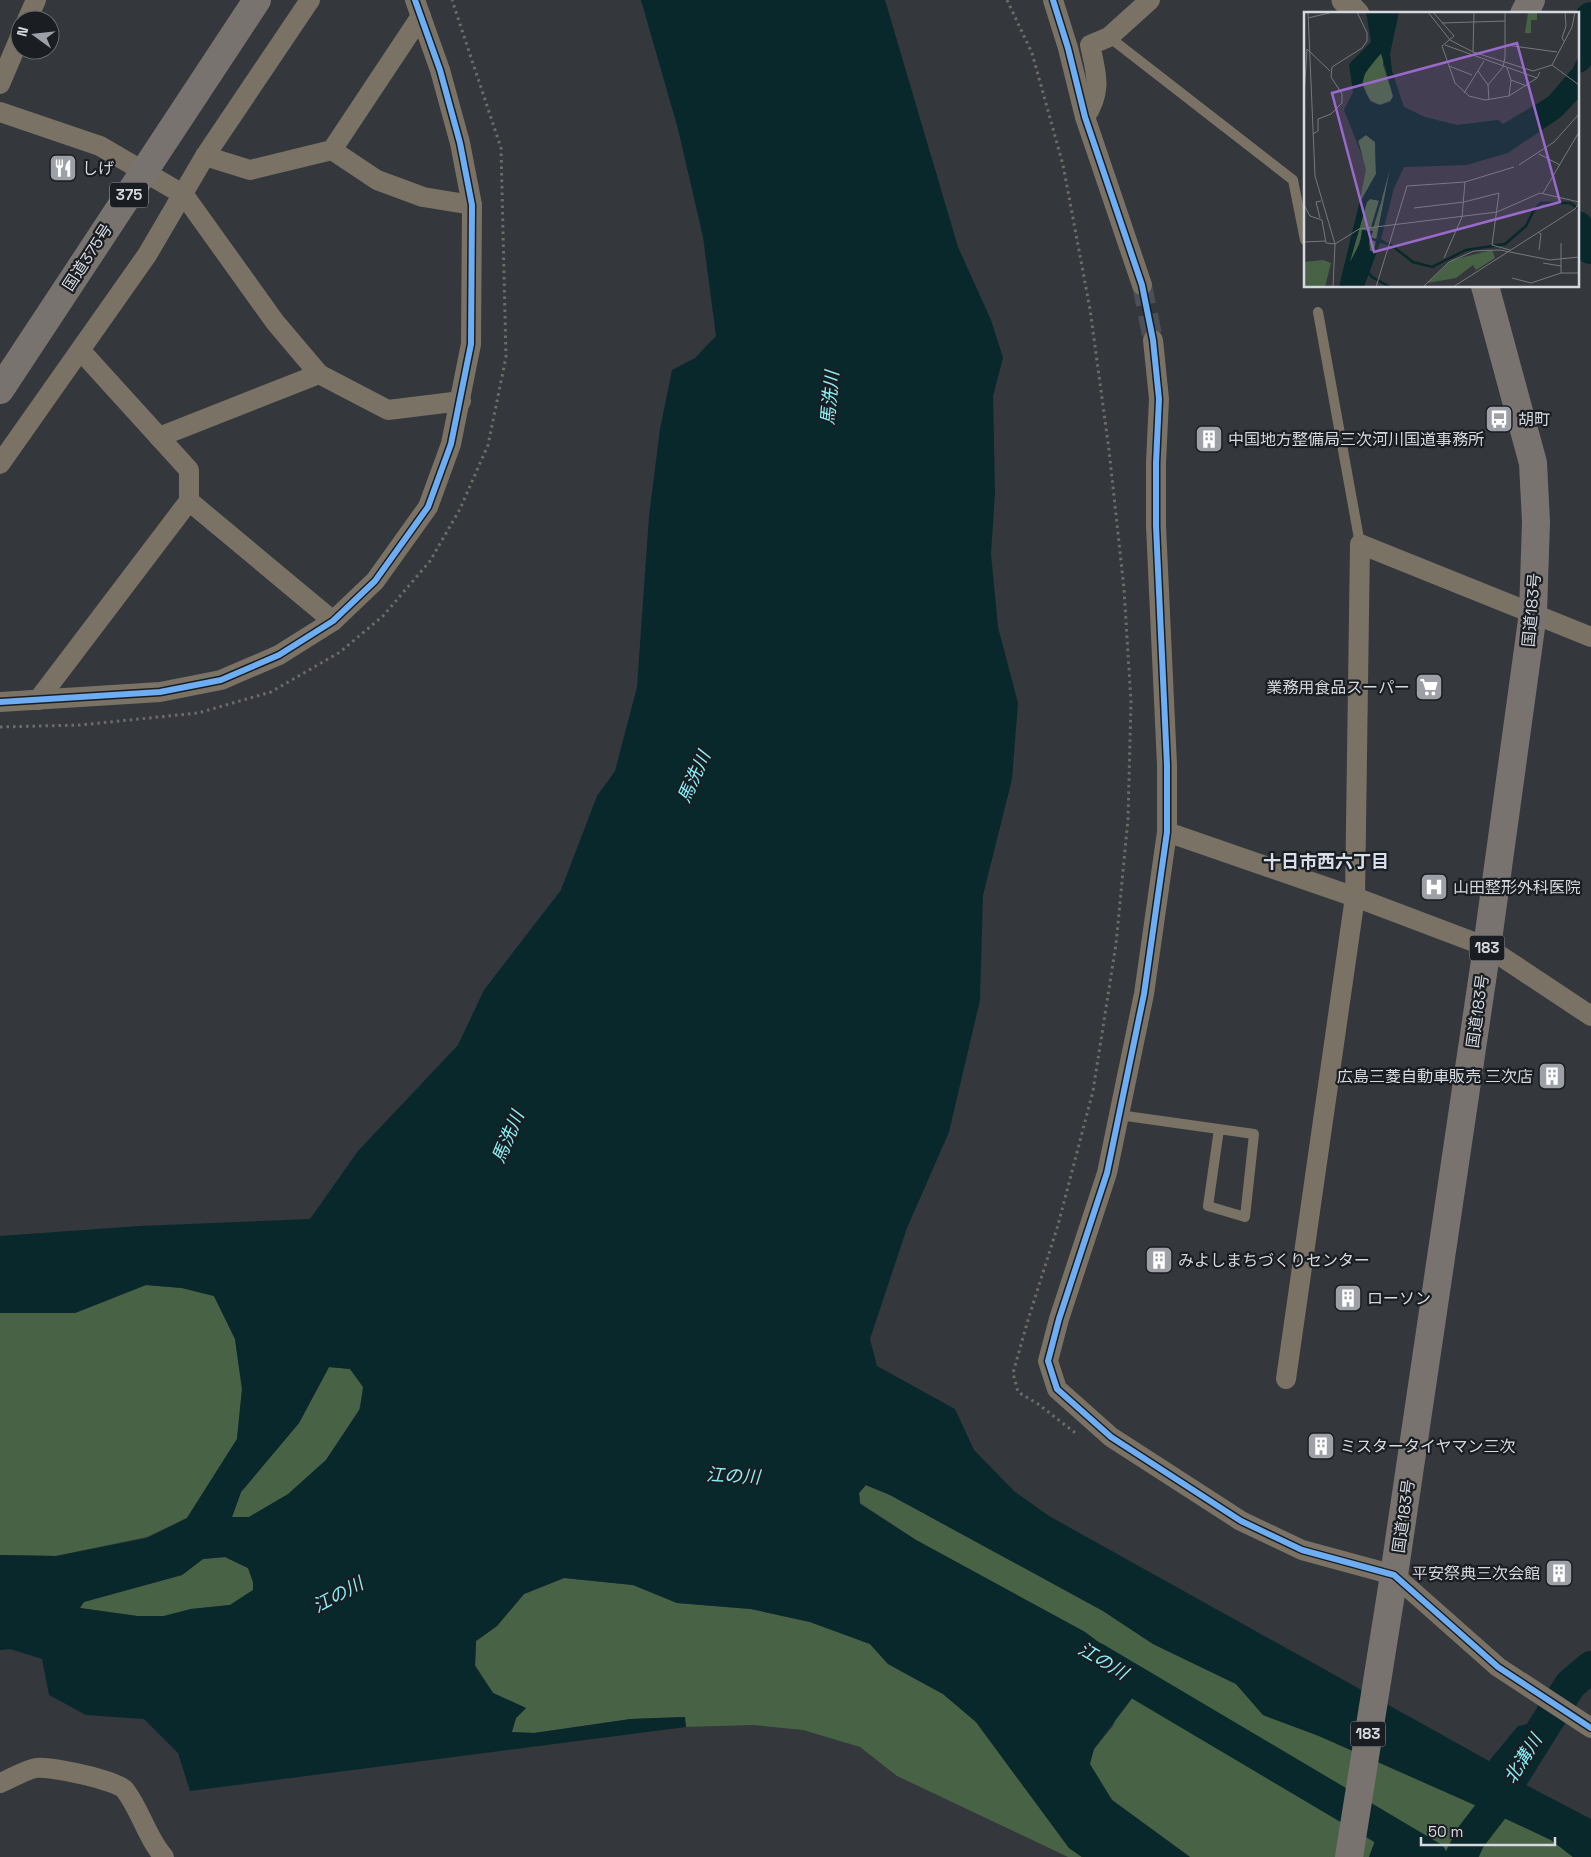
<svg xmlns="http://www.w3.org/2000/svg" width="1591" height="1857" font-family="'Space Grotesk','Noto Sans JP',sans-serif">
  <style>
    .green { fill: #476244 }
    .water { fill: #09282b; fill-rule: evenodd }
    .lines { fill: none; stroke-linecap: round; stroke-linejoin: round }
    .river { stroke: #09282b; stroke-width: 32 }
    .minor-tunnel { stroke: #4c4f55; stroke-width: 20; stroke-dasharray: 20 10; stroke-linecap: butt }
    .path { stroke: #6f6c67; stroke-width: 3; stroke-dasharray: 2.5 4; stroke-linecap: butt }
    .service { stroke: #7a7265; stroke-width: 10 }
    .minor { stroke: #7a7265; stroke-width: 20 }
    .tertiary { stroke: #7a7265; stroke-width: 25 }
    .trunk { stroke: #78736e; stroke-width: 28 }
    .cycleway-casing { stroke: #1a1d21; stroke-width: 9 }
    .cycleway { stroke: #6dadf4; stroke-width: 6 }
    .labels { text-anchor: middle; stroke-width: 4.5; stroke-linejoin: round; paint-order: stroke }
    .shield { fill: #1a1d21; stroke: #9ea1a7; stroke-width: 1 }
    .shield-label { font-size: 15px; font-weight: bold; fill: #d6dae0 }
    .poi-label { font-size: 16px; fill: #d6dae0; stroke: #1a1d21; text-anchor: start }
    .street-label { font-size: 16px; fill: #d6dae0; stroke: #1a1d21 }
    .water-label { font-size: 18px; font-style: italic; fill: #86f1f8; stroke: #1a1d21 }
    .neighbourhood-label { font-size: 18px; font-weight: bold; fill: #d7dfeb; stroke: #1a1d21 }
    .inset-river { fill: none; stroke: #09282b; stroke-width: 2.5 }
    .inset-road { fill: none; stroke: #75787e; stroke-width: 1 }
    .view { fill: #9b69cb; fill-opacity: 0.15; stroke: #9b69cb; stroke-width: 2.5 }
    .inset-edge { fill: none; stroke: #d6dae0; stroke-width: 2.5 }
  </style>
  <rect width="100%" height="100%" fill="#34373c"/>
  <g class="green">
    <path d="M146 1285 182 1288 214 1296 235 1339 242 1389 237 1439 187 1518 147 1537 56 1556 0 1555V1313H75Z"/>
    <path d="M329 1367 350 1369 364 1387 359 1410 326 1460 288 1495 249 1517H232L241 1492 299 1423Z"/>
    <path d="M865 1485 890 1495 1103 1611 1153 1644 1236 1684 1263 1715 1319 1736 1504 1818 1551 1840 1573 1857H1449L1398 1820 1381 1825 1369 1857H1190L1112 1800 1089 1764 1094 1749 1113 1726 1133 1668 1085 1632 916 1540 860 1503 859 1493Z"/>
    <path d="M225 1557 248 1568 253 1582V1590L230 1605 191 1609 164 1616H137L80 1608 83 1602 182 1575 203 1559Z"/>
    <path d="M564 1578 633 1585 677 1603 751 1609 810 1622 870 1644 888 1664 943 1694 976 1722 1069 1848 1082 1857H1068L897 1776 860 1747 803 1730 753 1725 686 1727 684 1717 631 1719 534 1733 511 1732 516 1718 526 1708 493 1693 475 1665 476 1641 497 1626 524 1594Z"/>
  </g>
  <g class="water">
    <path d="M641 0H885L958 247 991 320 1003 358 993 396 995 493 991 554 998 627 1018 703 1012 779 983 895 980 1000 949 1132 907 1228 870 1339 877 1366 955 1409 974 1450 1014 1491 1049 1516 1489 1761 1518 1726 1533 1723 1545 1732 1542 1743 1520 1782 1591 1819V1857H1573L1551 1840 1504 1818 1319 1736 1263 1715 1236 1684 1153 1644 1103 1611 890 1495 866 1485 859 1493 860 1504 916 1540 1085 1632 1133 1668V1697L1094 1749 1090 1764 1112 1800 1190 1857H1082L1069 1848 976 1722 943 1694 888 1664 870 1644 810 1622 751 1609 677 1603 633 1585 564 1578 524 1594 497 1626 476 1641 475 1666 493 1693 526 1708 516 1718 512 1732 534 1733 631 1719 685 1717 686 1727 190 1791 178 1753 144 1719 86 1715 49 1695 42 1659 10 1649 0 1650V1555L56 1556 147 1538 187 1518 237 1439 242 1389 235 1339 214 1296 182 1288 146 1285 75 1313H0V1236L140 1226 310 1219 358 1151 458 1045 484 990 561 890 597 796 615 771 637 687 649 516 660 429 672 370 695 358 716 336 703 237 678 129ZM329 1367 350 1369 363 1387 360 1409 326 1460 288 1494 249 1517H232L241 1492 299 1423ZM225 1557 248 1568 253 1582V1590L230 1605 191 1609 164 1616H137L80 1608 84 1602 182 1575 203 1559Z"/>
    <path d="M1398 1820 1446 1855 1449 1857H1369L1381 1825Z"/>
  </g>
  <g class="lines">
    <g class="river">
      <path d="M1577 57 1591 18"/>
      <path d="M1577 227 1591 248"/>
      <path d="M1095 1658 1431 1857"/>
      <path d="M1461 1857 1470 1838 1494 1807 1570 1685 1591 1667"/>
    </g>
    <path class="minor-tunnel" d="M1142 285 1153 340"/>
    <g class="path">
      <path d="M1007 0 1032 53 1063 165 1090 309 1109 450 1124 589 1131 702 1128 819 1116 944 1093 1091 1058 1225 1028 1320 1013 1373 1018 1392 1038 1404 1078 1435"/>
      <path d="M0 727 80 725 198 713 271 692 340 652 383 616 430 561 460 509 488 445 506 357 501 148 452 0"/>
    </g>
    <g class="service">
      <path d="M1109 37 1293 180 1305 240"/>
      <path d="M1318 312 1360 544"/>
      <path d="M1119 1115 1254 1134 1245 1217 1208 1206 1219 1129"/>
    </g>
    <g class="minor">
      <path d="M1053 0 1068 48 1085 117 1142 285"/>
      <path d="M27 20 36 0"/>
      <path d="M0 84 20 37"/>
      <path d="M0 112 100 146 184 195 275 322 319 374 388 410 461 401"/>
      <path d="M1085 117C1103 91 1096 73 1090 45L1109 37 1150 0"/>
      <path d="M332 150 377 180 423 197 472 205"/>
      <path d="M205 156 250 170 332 150 421 16"/>
      <path d="M1153 340 1159 399 1156 463V526L1167 765V832L1144 994 1107 1173 1059 1319 1048 1361 1057 1389 1111 1437 1241 1521 1302 1550 1394 1575 1498 1667 1591 1728"/>
      <path d="M159 437 319 374"/>
      <path d="M0 464 147 255 205 156 310 0"/>
      <path d="M189 501 333 621"/>
      <path d="M38 700 189 501V470L81 351"/>
      <path d="M0 702 160 692 221 680 279 655 333 621 375 581 428 507 451 444 471 344 472 205 460 143 440 70 415 0"/>
      <path d="M1167 832 1355 897 1487 947 1591 1016"/>
      <path d="M1286 1379 1355 897 1360 544 1591 637"/>
      <path d="M0 1783C11 1779 24 1770 36 1768 49 1766 117 1780 125 1790 141 1811 147 1838 164 1857"/>
    </g>
    <path class="tertiary" d="M1344 0 1357 14"/>
    <g class="trunk">
      <path d="M1524 14 1531 0"/>
      <path d="M0 390 257 0"/>
      <path d="M1349 1857 1394 1575 1487 947 1533 613 1536 522 1533 463 1485 286"/>
    </g>
    <g class="cycleway-casing">
      <g id="cycleway">
        <path d="M1053 0 1068 48 1085 117 1142 285 1153 340 1159 399 1156 463V526L1167 765V832L1144 994 1107 1173 1059 1319 1048 1361 1057 1389 1111 1437 1241 1521 1302 1550 1394 1575 1498 1667 1591 1728"/>
        <path d="M0 702 160 692 221 680 279 655 333 621 375 581 428 507 451 444 471 344 472 205 460 143 440 70 415 0"/>
      </g>
    </g>
    <use href="#cycleway" class="cycleway"/>
  </g>
  <defs>
    <g id="restaurant-square" transform="scale(1.4375)"><rect x="-9" y="-9" width="18" height="18" rx="4" fill="#9da1a7" stroke="#1a1d21"/><path d="M-5-6h1v4h1v-4h1v4h1v-4h1v5L-1.5 .5V6h-2V.5L-5-1ZM5-6V6H3V1.5H1.5Q1.5-4 5-6Z" fill="#fff"/></g>
    <g id="bus-square" transform="scale(1.4375)"><rect x="-9" y="-9" width="18" height="18" rx="4" fill="#9da1a7" stroke="#1a1d21"/><path d="M-5-6H5V4H4V6H2V4H-2V6H-4V4H-5ZM-3.5-4V0h7V-4ZM-3.5 1.2v1.5H-2V1.2ZM2 1.2v1.5H3.5V1.2Z" fill="#fff"/></g>
    <g id="building-square" transform="scale(1.4375)"><rect x="-9" y="-9" width="18" height="18" rx="4" fill="#9da1a7" stroke="#1a1d21"/><path d="M-4-6H4V6H1V3H-1V6H-4ZM-2.5-4.3h1.7v1.8h-1.7ZM.8-4.3h1.7v1.8H.8ZM-2.5-1h1.7V.8h-1.7ZM.8-1h1.7V.8H.8Z" fill="#fff"/></g>
    <g id="supermarket-square" transform="scale(1.4375)"><rect x="-9" y="-9" width="18" height="18" rx="4" fill="#9da1a7" stroke="#1a1d21"/><path d="M-6-5.5h2.5l.6 2H6L4.5 2H-2.5L-4.4-4H-6ZM-1.5 3.2a1.3 1.3 0 1 0 .1 0ZM3 3.2a1.3 1.3 0 1 0 .1 0Z" fill="#fff"/></g>
    <g id="hospital-square" transform="scale(1.4375)"><rect x="-9" y="-9" width="18" height="18" rx="4" fill="#9da1a7" stroke="#1a1d21"/><path d="M-5-5h3v3.5h4V-5h3V5h-3V1.5h-4V5h-3Z" fill="#fff"/></g>
  </defs>
  <g fill-rule="evenodd">
    <use href="#restaurant-square" x="63" y="168"/>
    <use href="#bus-square" x="1499" y="419"/>
    <use href="#building-square" x="1209" y="439"/>
    <use href="#supermarket-square" x="1429" y="687"/>
    <use href="#hospital-square" x="1434" y="887"/>
    <use href="#building-square" x="1552" y="1076"/>
    <use href="#building-square" x="1159" y="1260"/>
    <use href="#building-square" x="1348" y="1298"/>
    <use href="#building-square" x="1321" y="1446"/>
    <use href="#building-square" x="1559" y="1573"/>
  </g>
  <g class="labels">
    <g class="shield">
      <rect x="110" y="182.5" width="38" height="25" rx="4"/>
      <rect x="1469.5" y="935.5" width="35" height="25" rx="4"/>
      <rect x="1350.5" y="1721.5" width="35" height="25" rx="4"/>
    </g>
    <g class="shield-label">
      <text x="129" y="200">375</text>
      <text x="1487" y="953">183</text>
      <text x="1368" y="1739">183</text>
    </g>
    <g class="poi-label">
      <text x="82" y="174">しげ</text>
      <text x="1518" y="425">胡町</text>
      <text x="1228" y="445">中国地方整備局三次河川国道事務所</text>
      <text x="1410" y="693" text-anchor="end">業務用食品スーパー</text>
      <text x="1453" y="893">山田整形外科医院</text>
      <text x="1533" y="1082" text-anchor="end">広島三菱自動車販売 三次店</text>
      <text x="1178" y="1266">みよしまちづくりセンター</text>
      <text x="1367" y="1304">ローソン</text>
      <text x="1340" y="1452">ミスタータイヤマン三次</text>
      <text x="1540" y="1579" text-anchor="end">平安祭典三次会館</text>
    </g>
    <g class="street-label">
      <text transform="translate(87 257) rotate(-57)" y="6">国道375号</text>
      <text transform="translate(1531 610) rotate(-85)" y="6">国道183号</text>
      <text transform="translate(1477 1011) rotate(-82)" y="6">国道183号</text>
      <text transform="translate(1403 1516) rotate(-82)" y="6">国道183号</text>
    </g>
    <g class="water-label">
      <text transform="translate(830 398) rotate(-85)" y="6">馬洗川</text>
      <text transform="translate(694 777) rotate(-66)" y="6">馬洗川</text>
      <text transform="translate(508 1137) rotate(-67)" y="6">馬洗川</text>
      <text transform="translate(733 1476) rotate(3)" y="6">江の川</text>
      <text transform="translate(338 1595) rotate(-28)" y="6">江の川</text>
      <text transform="translate(1103 1661) rotate(31)" y="6">江の川</text>
      <text transform="translate(1523 1759) rotate(-58)" y="6">北溝川</text>
    </g>
    <g class="neighbourhood-label">
      <text x="1326" y="868">十日市西六丁目</text>
    </g>
  </g>
  <g transform="translate(1304 12)">
    <rect width="275" height="275" fill="#34373c"/>
    <path d="M224 1H233V8H227V21H221ZM79 40V53L90 87 76 93 64 87 58 68 67 52ZM62 123 71 130 72 162 55 192 62 158 54 128ZM86 157 70 239H66L65 230 69 219 56 228 49 249 45 250 63 190 66 187 77 189ZM188 238 191 246 172 258 169 253 152 266 123 271 148 248ZM19 248 27 251 21 275H0V250Z" fill="#476244"/>
    <path d="M62 0H95L86 42 88 59 100 95 121 105 153 113 194 108 199 112 244 85 269 56 275 44V86L257 105 204 141 162 153 100 155 90 176 77 227 82 230 76 231 60 275H35L55 192 72 162 71 130 62 123 54 129 59 146 40 98 49 80 45 52 67 30ZM77 41 89 84 86 90 76 93 67 90 58 73 61 61ZM86 157 70 239H66L65 230 69 219 58 218 56 231 46 250 63 190 66 187 77 189Z" fill="#09282b" fill-rule="evenodd"/>
    <path class="inset-river" d="M68 216 77 186M65 226 87 233 109 250 128 255 162 238 201 232 222 214 230 198 237 191H266L275 197M62 258 68 265 86 275"/>
    <path class="inset-road" d="M4 0 11 164 31 232 29 275M124 0 146 28 169 40M129 0 150 24 138 34 151 71 165 84 181 88 205 84 233 66 236 60M170 0 169 40 229 59 248 53 275 73M4 6 29 0M138 11 201 9M260 29 258 26 262 14 261 0M141 33 233 66M202 33 253 40M248 53 268 15 271 0M145 54 168 63M203 56 207 68 223 74M174 59 184 73M160 81 180 49M205 84 207 68M0 85 3 37 26 59M185 88 184 73 199 55 201 45V0M9 122 14 119V107L27 102 38 91V82L27 65 28 55 58 36 63 29V21L53 0M235 142 256 153M215 153 250 130 275 102M239 181 275 120M0 193 6 204 18 208 22 231 31 232M110 196 160 190 195 181 188 233 206 238M16 206 12 190 17 189M234 220 237 222 235 238M0 230 21 229M257 231V261M31 232 55 217 193 200 236 181 275 190M140 246 158 205 161 170M239 251 257 254M208 266 227 271 257 261H275M72 275 103 174 161 170 210 155M119 275 145 250 170 239 196 238 246 248 275 245M149 275 271 197 275 191"/>
    <path class="view" d="M213 31 256 190 70 240 28 81Z"/>
    <rect width="275" height="275" class="inset-edge"/>
  </g>
  <g transform="translate(35 35) rotate(285)"><circle r="24" fill="#1a1d21" stroke="#65696d"/>
  <path d="M0-4L9 19L0 12L-9 19Z" fill="#9da1a7"/>
  <text y="-8" font-size="14" font-weight="bold" text-anchor="middle" fill="#d6dae0">N</text>
  </g>
  <path d="M1421 1837v8h134v-8" fill="none" stroke="#d6dae0" stroke-width="2.5"/>
  <text x="1428" y="1837" font-size="15" fill="#d6dae0" stroke="#1a1d21" stroke-width="4" paint-order="stroke">50 m</text>
</svg>
